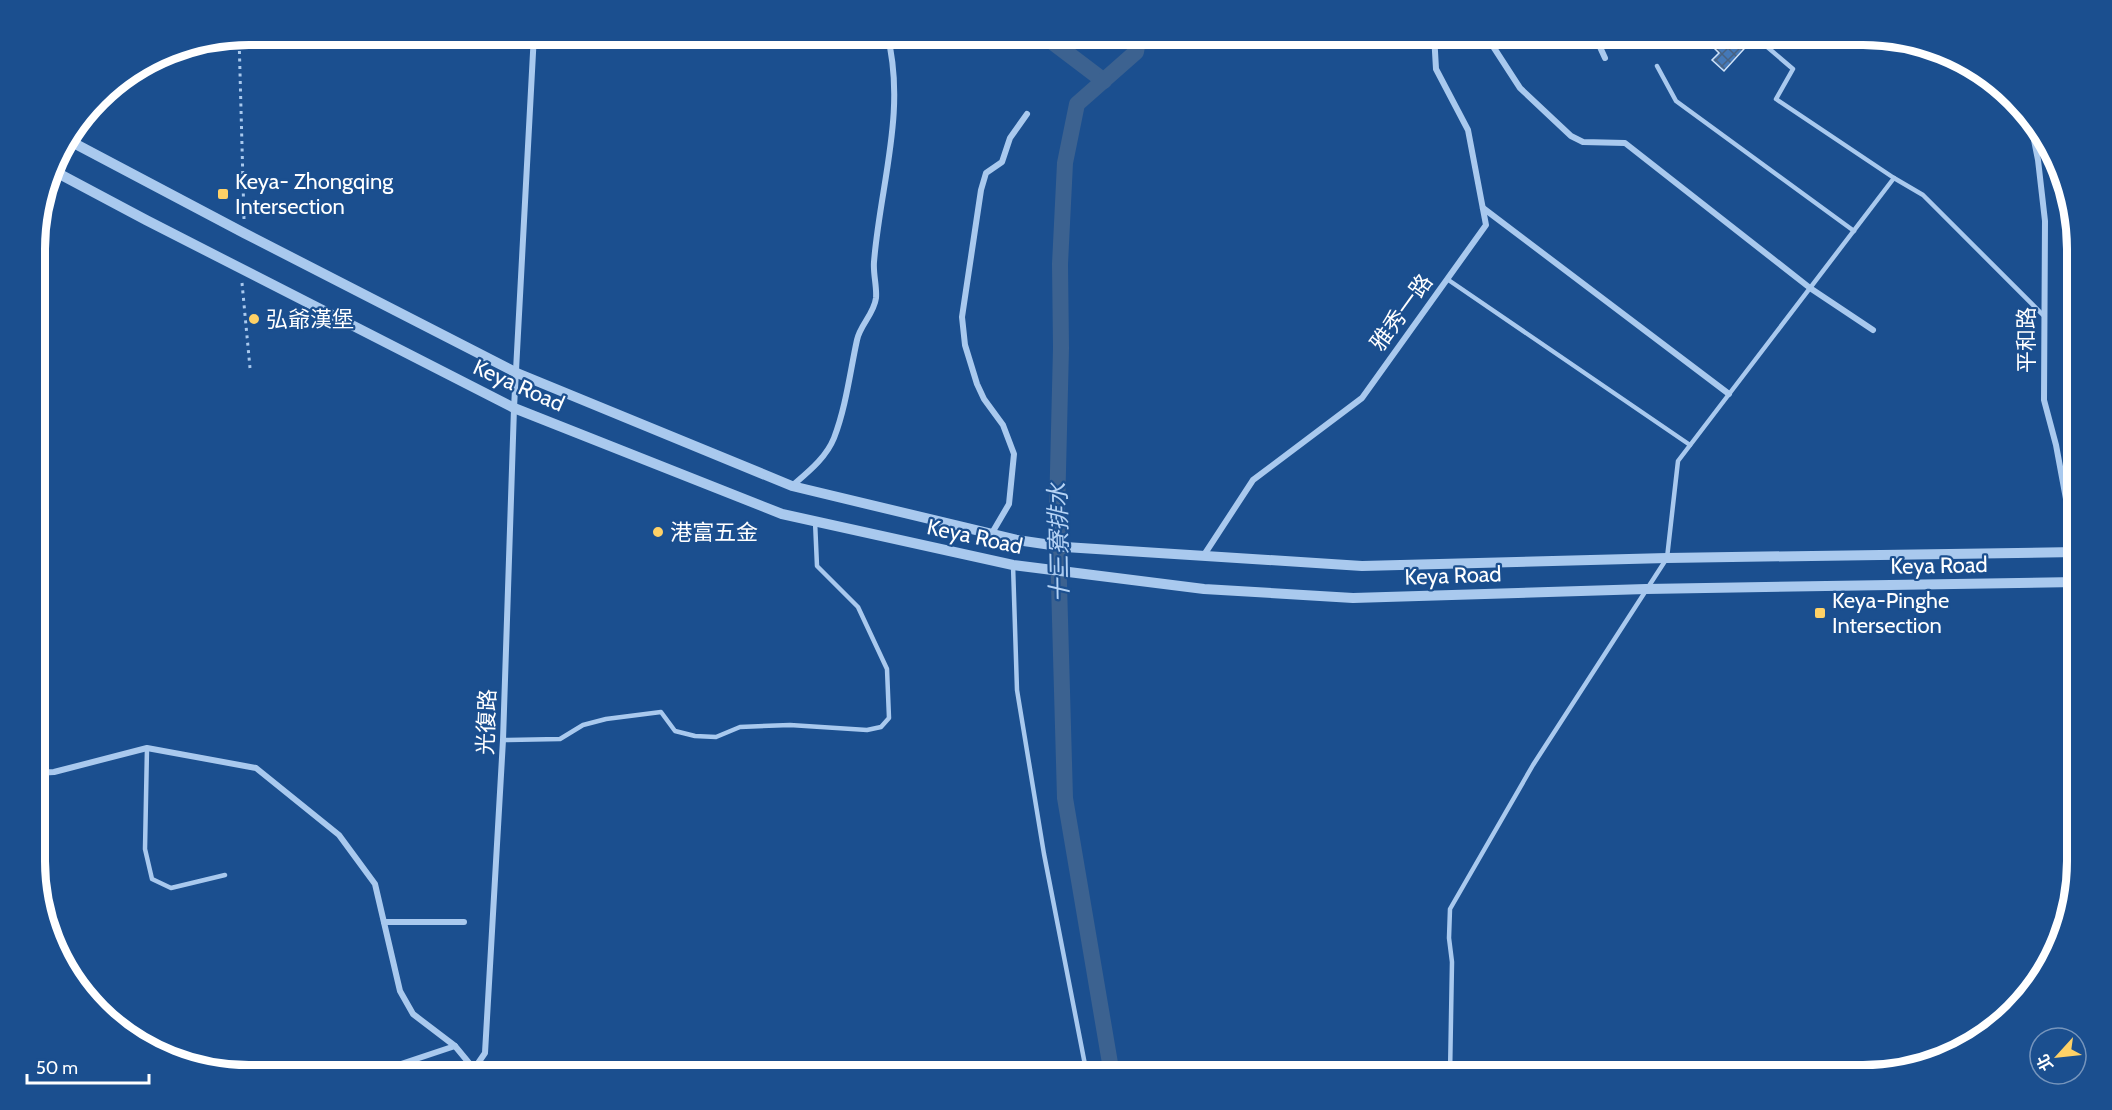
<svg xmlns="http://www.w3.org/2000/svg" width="2112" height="1110" font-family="Cabin,'Noto Sans TC',sans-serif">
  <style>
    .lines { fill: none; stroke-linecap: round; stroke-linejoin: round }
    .canal { stroke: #3c6290; stroke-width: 16 }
    .building { fill: url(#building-cross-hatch); stroke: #cfe3fa; stroke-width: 1.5 }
    .path { stroke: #a9c9ee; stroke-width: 3; stroke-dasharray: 3 4.5; stroke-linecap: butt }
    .service { stroke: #a9c9ee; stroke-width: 4.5 }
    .minor { stroke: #a9c9ee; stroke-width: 6 }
    .tertiary { stroke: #a9c9ee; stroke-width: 10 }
    .poi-dot { fill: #ffd166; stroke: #1b4f8f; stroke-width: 2 }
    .labels { text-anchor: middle; stroke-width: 4.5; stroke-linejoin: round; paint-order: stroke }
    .poi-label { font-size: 22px; fill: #fff; stroke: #1b4f8f; text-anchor: start }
    .street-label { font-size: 22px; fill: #fff; stroke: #1b4f8f }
    .water-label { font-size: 24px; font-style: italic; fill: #b5d3f5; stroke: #1b4f8f }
    .rim { fill: none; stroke: #fff; stroke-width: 8 }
  </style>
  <defs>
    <pattern id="building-cross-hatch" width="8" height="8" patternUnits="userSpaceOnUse" patternTransform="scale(1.5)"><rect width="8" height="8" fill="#4478b7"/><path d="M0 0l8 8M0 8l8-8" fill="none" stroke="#486282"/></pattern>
  </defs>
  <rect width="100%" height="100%" fill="#1b4f8f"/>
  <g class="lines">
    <g class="canal">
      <path d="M1042 34 1104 81"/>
      <path d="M1112 1075 1065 798 1057 512 1061 348 1060 264 1065 163 1077 104 1136 52 1139 34"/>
    </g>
  </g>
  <path class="building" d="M1722 34H1749L1753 39 1724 71 1712 60 1719 53 1712 46Z"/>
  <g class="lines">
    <g class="path">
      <path d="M239 36 244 219"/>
      <path d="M242 283 250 368"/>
    </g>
    <g class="service">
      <path d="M1752 34 1793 69 1776 99 1894 178 1923 195 2044 316"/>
      <path d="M1657 66 1676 101 1854 231"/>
      <path d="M1447 279 1690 445"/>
      <path d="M1013 565 1017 690 1044 854 1087 1075"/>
      <path d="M503 740 560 739 583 725 606 719 661 712 675 731 695 736 716 737 740 727 790 725 867 730 881 727 889 718 887 669 858 607 817 566 815 521"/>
      <path d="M147 748 145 849 152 879 171 888 225 875"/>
      <path d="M1450 1075 1452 962 1449 938 1450 909 1533 765 1667 558 1678 461 1894 178"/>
    </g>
    <g class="minor">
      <path d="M1485 34 1520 88 1571 136 1583 142 1625 143 1810 288 1873 330"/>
      <path d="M1594 34 1605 58"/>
      <path d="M2030 120 2038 160 2045 221 2044 400 2056 445 2077 558"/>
      <path d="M1483 208 1729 394"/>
      <path d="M792 486C808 472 826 458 834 438 846 407 850 372 857 340 860 325 874 314 876 298 877 286 873 274 874 262 880 186 907 110 887 34"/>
      <path d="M992 533 1009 504 1014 454 1003 425 984 399 977 384 965 345 962 317 981 190 986 173 1002 162 1010 138 1027 114"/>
      <path d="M1204 555 1253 480 1362 398 1486 225 1468 130 1436 69 1434 34"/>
      <path d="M36 773 54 772 147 748 256 768 339 835 375 884 400 991 413 1014 455 1046 474 1069 477 1075"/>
      <path d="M384 922H464"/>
      <path d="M474 1069 485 1053 503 740 514 408 534 34"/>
      <path d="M368 1075 455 1046"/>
    </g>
    <g class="tertiary">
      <path d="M68 140 244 233 517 373 792 486 1017 540 1065 547 1362 566 1667 558 2077 552"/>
      <path d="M52 170 146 220 514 408 782 514 1013 565 1204 589 1353 598 1646 589 2077 582"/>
    </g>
  </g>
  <g class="poi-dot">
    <rect x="217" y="188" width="12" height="12" rx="3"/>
    <circle cx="254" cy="319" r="6"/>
    <circle cx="658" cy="532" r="6"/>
    <rect x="1814" y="607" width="12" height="12" rx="3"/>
  </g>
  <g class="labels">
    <g class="poi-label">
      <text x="235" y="189">Keya- Zhongqing<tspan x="235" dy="25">Intersection</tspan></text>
      <text x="266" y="327">弘爺漢堡</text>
      <text x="670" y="540">港富五金</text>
      <text x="1832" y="608">Keya-Pinghe<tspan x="1832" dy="25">Intersection</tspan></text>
    </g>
    <g class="street-label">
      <text transform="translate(1401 312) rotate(-54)" y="8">雅秀一路</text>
      <text transform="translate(2026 340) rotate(-90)" y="8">平和路</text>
      <text transform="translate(519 385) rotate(24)" y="8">Keya Road</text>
      <text transform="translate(975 536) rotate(12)" y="8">Keya Road</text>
      <text transform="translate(1939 565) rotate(-1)" y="8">Keya Road</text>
      <text transform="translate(1453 575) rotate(-2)" y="8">Keya Road</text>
      <text transform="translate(486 722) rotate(-88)" y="8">光復路</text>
    </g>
    <g class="water-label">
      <text transform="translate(1059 543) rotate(-91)" y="8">十三寮排水</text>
    </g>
  </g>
  <path d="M0 0H2112V1110H0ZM249 45H1863A204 204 0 0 1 2067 249V861A204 204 0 0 1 1863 1065H249A204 204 0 0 1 45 861V249A204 204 0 0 1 249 45Z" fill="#1b4f8f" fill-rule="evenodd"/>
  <path class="rim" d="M249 45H1863A204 204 0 0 1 2067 249V861A204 204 0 0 1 1863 1065H249A204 204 0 0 1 45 861V249A204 204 0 0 1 249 45Z"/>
  <g transform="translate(2058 1056) rotate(243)"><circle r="28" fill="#1b4f8f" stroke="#7695bc" stroke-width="1.5"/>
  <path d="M0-4.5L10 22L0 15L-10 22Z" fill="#ffd166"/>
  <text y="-9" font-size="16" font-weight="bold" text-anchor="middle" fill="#ffffff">北</text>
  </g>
  <path d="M27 1074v9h122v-9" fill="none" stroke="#ffffff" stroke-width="3"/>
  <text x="36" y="1074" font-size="18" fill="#ffffff" stroke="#1b4f8f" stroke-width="4.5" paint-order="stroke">50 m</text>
</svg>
